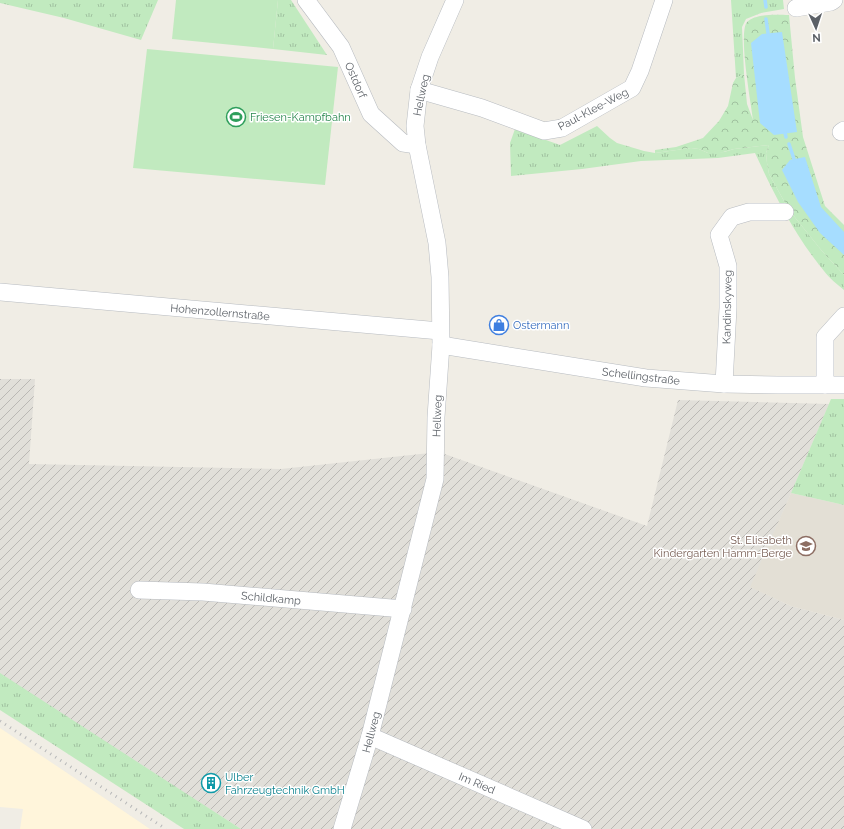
<svg xmlns="http://www.w3.org/2000/svg" width="844" height="829" font-family="Raleway,sans-serif">
  <style>
    .commercial { fill: #fff5db }
    .industrial { fill: url(#industrial-furrows) }
    .education { fill: #e3dfd5 }
    .grass { fill: url(#grass-tufts) }
    .forest { fill: url(#forest-crowns) }
    .pitch { fill: #c1eabf }
    .water { fill: #a6ddff }
    .lines { fill: none; stroke-linecap: round; stroke-linejoin: round }
    .stream { stroke: #a6ddff; stroke-width: 3.5 }
    .minor-casing { stroke: #b7bbc0; stroke-width: 18 }
    .minor { stroke: #fff; stroke-width: 17 }
    .rail { stroke: #b6b7b8; stroke-width: 3; stroke-dasharray: 1 5; stroke-linecap: butt }
    .labels { text-anchor: middle; stroke-width: 3; stroke-linejoin: round; paint-order: stroke }
    .street-label { font-size: 11px; fill: #5c6167; stroke: #fff }
    .leisure-label { font-size: 11px; fill: #27864d; stroke: #fff; text-anchor: start }
    .shop-label { font-size: 11px; fill: #366cbe; stroke: #fff; text-anchor: start }
    .education-label { font-size: 11px; fill: #785e54; stroke: #fff; text-anchor: end }
    .culture-label { font-size: 11px; fill: #0d838f; stroke: #fff; text-anchor: start }
  </style>
  <defs>
    <pattern id="industrial-furrows" width="10" height="10" patternUnits="userSpaceOnUse"><rect width="10" height="10" fill="#e1dfd9"/><path d="M-1 1l2-2M0 10L10 0M9 11l2-2" fill="none" stroke="#bab8b4"/></pattern>
    <pattern id="grass-tufts" width="24" height="20" patternUnits="userSpaceOnUse"><rect width="24" height="20" fill="#c1eabf"/><path d="M3 7l-1-3M5 7V3M7 7l1-3M15 17l-1-3M17 17v-4M19 17l1-3" fill="none" stroke="#a0c19f"/></pattern>
    <pattern id="forest-crowns" width="20" height="18" patternUnits="userSpaceOnUse"><rect width="20" height="18" fill="#c1eabf"/><path d="M2 6a3 3 0 1 1 6 0M12 15a3 3 0 1 1 6 0" fill="none" stroke="#a0c19f"/></pattern>
  </defs>
  <rect width="100%" height="100%" fill="#f0ede5"/>
  <path class="commercial" d="M0 728 88 787 150 829H20L23 809 0 807Z"/>
  <path class="industrial" d="M0 379H35L29 464 281 469 439 452 647 526 678 400 829 404 751 587 791 606 844 620V829H241L0 675Z"/>
  <path class="education" d="M791 493 844 505V620L791 606 750 587Z"/>
  <g class="grass">
    <path d="M0 0H158L141 40 64 18 0 3Z"/>
    <path d="M278 0H291L327 55 273 49Z"/>
    <path d="M731 0H783L784 9 761 13 746 19 742 27 744 74 736 78Z"/>
    <path d="M597 126 610 138 617 143 644 151 655 153 691 148 699 149 708 153 724 152 734 149 769 145 766 153 767 163 769 174 789 210 822 251 844 275V290C837 284 829 278 824 271 795 236 774 194 755 153L718 158 641 161 582 169 511 176 510 143 515 129 560 145Z"/>
    <path d="M831 399H844V505L791 493Z"/>
    <path d="M0 673 241 829H184L0 710Z"/>
  </g>
  <path class="forest" d="M789 15 795 78 803 137 825 206 844 225V275L822 251 789 210 769 174 767 163 766 153 769 145 734 149 716 154 708 153 699 149 691 148 655 153V150L676 147 703 138 719 121 728 106 733 83 736 78 744 74 747 104 753 120C751 103 738 33 747 22 756 13 777 15 789 15Z"/>
  <g class="pitch">
    <path d="M176 0H278L273 49 172 39Z"/>
    <path d="M147 49 338 67 325 185 133 168Z"/>
  </g>
  <g class="water">
    <path d="M782 32 797 132 774 135 760 123 751 43 762 34Z"/>
    <path d="M805 157 821 207 844 232V255L820 233 798 202 782 170 790 160Z"/>
  </g>
  <g class="lines">
    <g class="stream">
      <path d="M765 0 766 7"/>
      <path d="M766 19 768 33"/>
      <path d="M785 133 786 137"/>
      <path d="M789 144 794 159"/>
    </g>
    <g class="minor-casing">
      <g id="minor">
        <path d="M306 0 341 47 371 114 403 143 417 145"/>
        <path d="M796 8 831 2 834 0"/>
        <path d="M419 90 482 108 544 131 562 128 632 88 640 71 664 0"/>
        <path d="M841 132 844 130"/>
        <path d="M0 292 440 331"/>
        <path d="M441 345 646 378 724 384 778 385H844"/>
        <path d="M724 384 728 308V266L719 235 732 217 749 212H785"/>
        <path d="M825 385V337L844 316"/>
        <path d="M139 590 203 592 403 609"/>
        <path d="M370 736 583 829"/>
        <path d="M342 829 370 736 435 479 436 417 441 345 440 277 437 243 417 145 415 126 419 90 430 57 455 0"/>
      </g>
    </g>
    <use href="#minor" class="minor"/>
    <path class="rail" d="M0 721 166 829"/>
  </g>
  <defs>
    <g id="stadium-ring" transform="scale(1)"><circle r="9.5" fill="#fff" stroke="#2e9e5b" stroke-width="1.5"/><path d="M0-5a6.5 5 0 1 0 0 10a6.5 5 0 1 0 0-10ZM-3.5-1.8h7v3.6h-7Z" fill="#2e9e5b"/></g>
    <g id="shop-ring" transform="scale(1)"><circle r="9.5" fill="#fff" stroke="#3f7fe0" stroke-width="1.5"/><path d="M-5-2.5h2.3a2.7 3.5 0 0 1 5.4 0H5L5.5 6h-11ZM-1.5-2.5h3a1.5 2.3 0 0 0-3 0Z" fill="#3f7fe0"/></g>
    <g id="school-ring" transform="scale(1)"><circle r="9.5" fill="#fff" stroke="#8d6e63" stroke-width="1.5"/><path d="M0-5L7-2L0 1L-7-2ZM-4 1L0 2.5L4 1V4Q0 6-4 4Z" fill="#8d6e63"/></g>
    <g id="building-ring" transform="scale(1)"><circle r="9.5" fill="#fff" stroke="#0f9aa8" stroke-width="1.5"/><path d="M-4-6H4V6H1V3H-1V6H-4ZM-2.5-4.3h1.7v1.8h-1.7ZM.8-4.3h1.7v1.8H.8ZM-2.5-1h1.7V.8h-1.7ZM.8-1h1.7V.8H.8Z" fill="#0f9aa8"/></g>
  </defs>
  <g fill-rule="evenodd">
    <use href="#stadium-ring" x="236" y="117"/>
    <use href="#shop-ring" x="499" y="325"/>
    <use href="#school-ring" x="806" y="546"/>
    <use href="#building-ring" x="211" y="783"/>
  </g>
  <g class="labels">
    <g class="street-label">
      <text transform="translate(356 80) rotate(66)" y="4">Ostdorf</text>
      <text transform="translate(421 95) rotate(-78)" y="4">Hellweg</text>
      <text transform="translate(593 109) rotate(-28)" y="4">Paul-Klee-Weg</text>
      <text transform="translate(727 307) rotate(-89)" y="4">Kandinskyweg</text>
      <text transform="translate(220 312) rotate(5)" y="4">Hohenzollernstraße</text>
      <text transform="translate(641 376) rotate(7)" y="4">Schellingstraße</text>
      <text transform="translate(437 416) rotate(-88)" y="4">Hellweg</text>
      <text transform="translate(271 598) rotate(5)" y="4">Schildkamp</text>
      <text transform="translate(371 732) rotate(-75)" y="4">Hellweg</text>
      <text transform="translate(477 783) rotate(23)" y="4">Im Ried</text>
    </g>
    <g class="leisure-label">
      <text x="250" y="121">Friesen-Kampfbahn</text>
    </g>
    <g class="shop-label">
      <text x="513" y="329">Ostermann</text>
    </g>
    <g class="education-label">
      <text x="792" y="544">St. Elisabeth<tspan x="792" dy="13">Kindergarten Hamm-Berge</tspan></text>
    </g>
    <g class="culture-label">
      <text x="225" y="781">Ulber<tspan x="225" dy="13">Fahrzeugtechnik GmbH</tspan></text>
    </g>
  </g>
  <g transform="translate(816 28) rotate(177)" stroke="#ffffff" stroke-width="3" paint-order="stroke">
  <path d="M0-3L7 15L0 10L-7 15Z" fill="#5c6167"/>
  <text y="-6" font-size="11" font-weight="bold" text-anchor="middle" fill="#5c6167">N</text>
  </g>
</svg>
